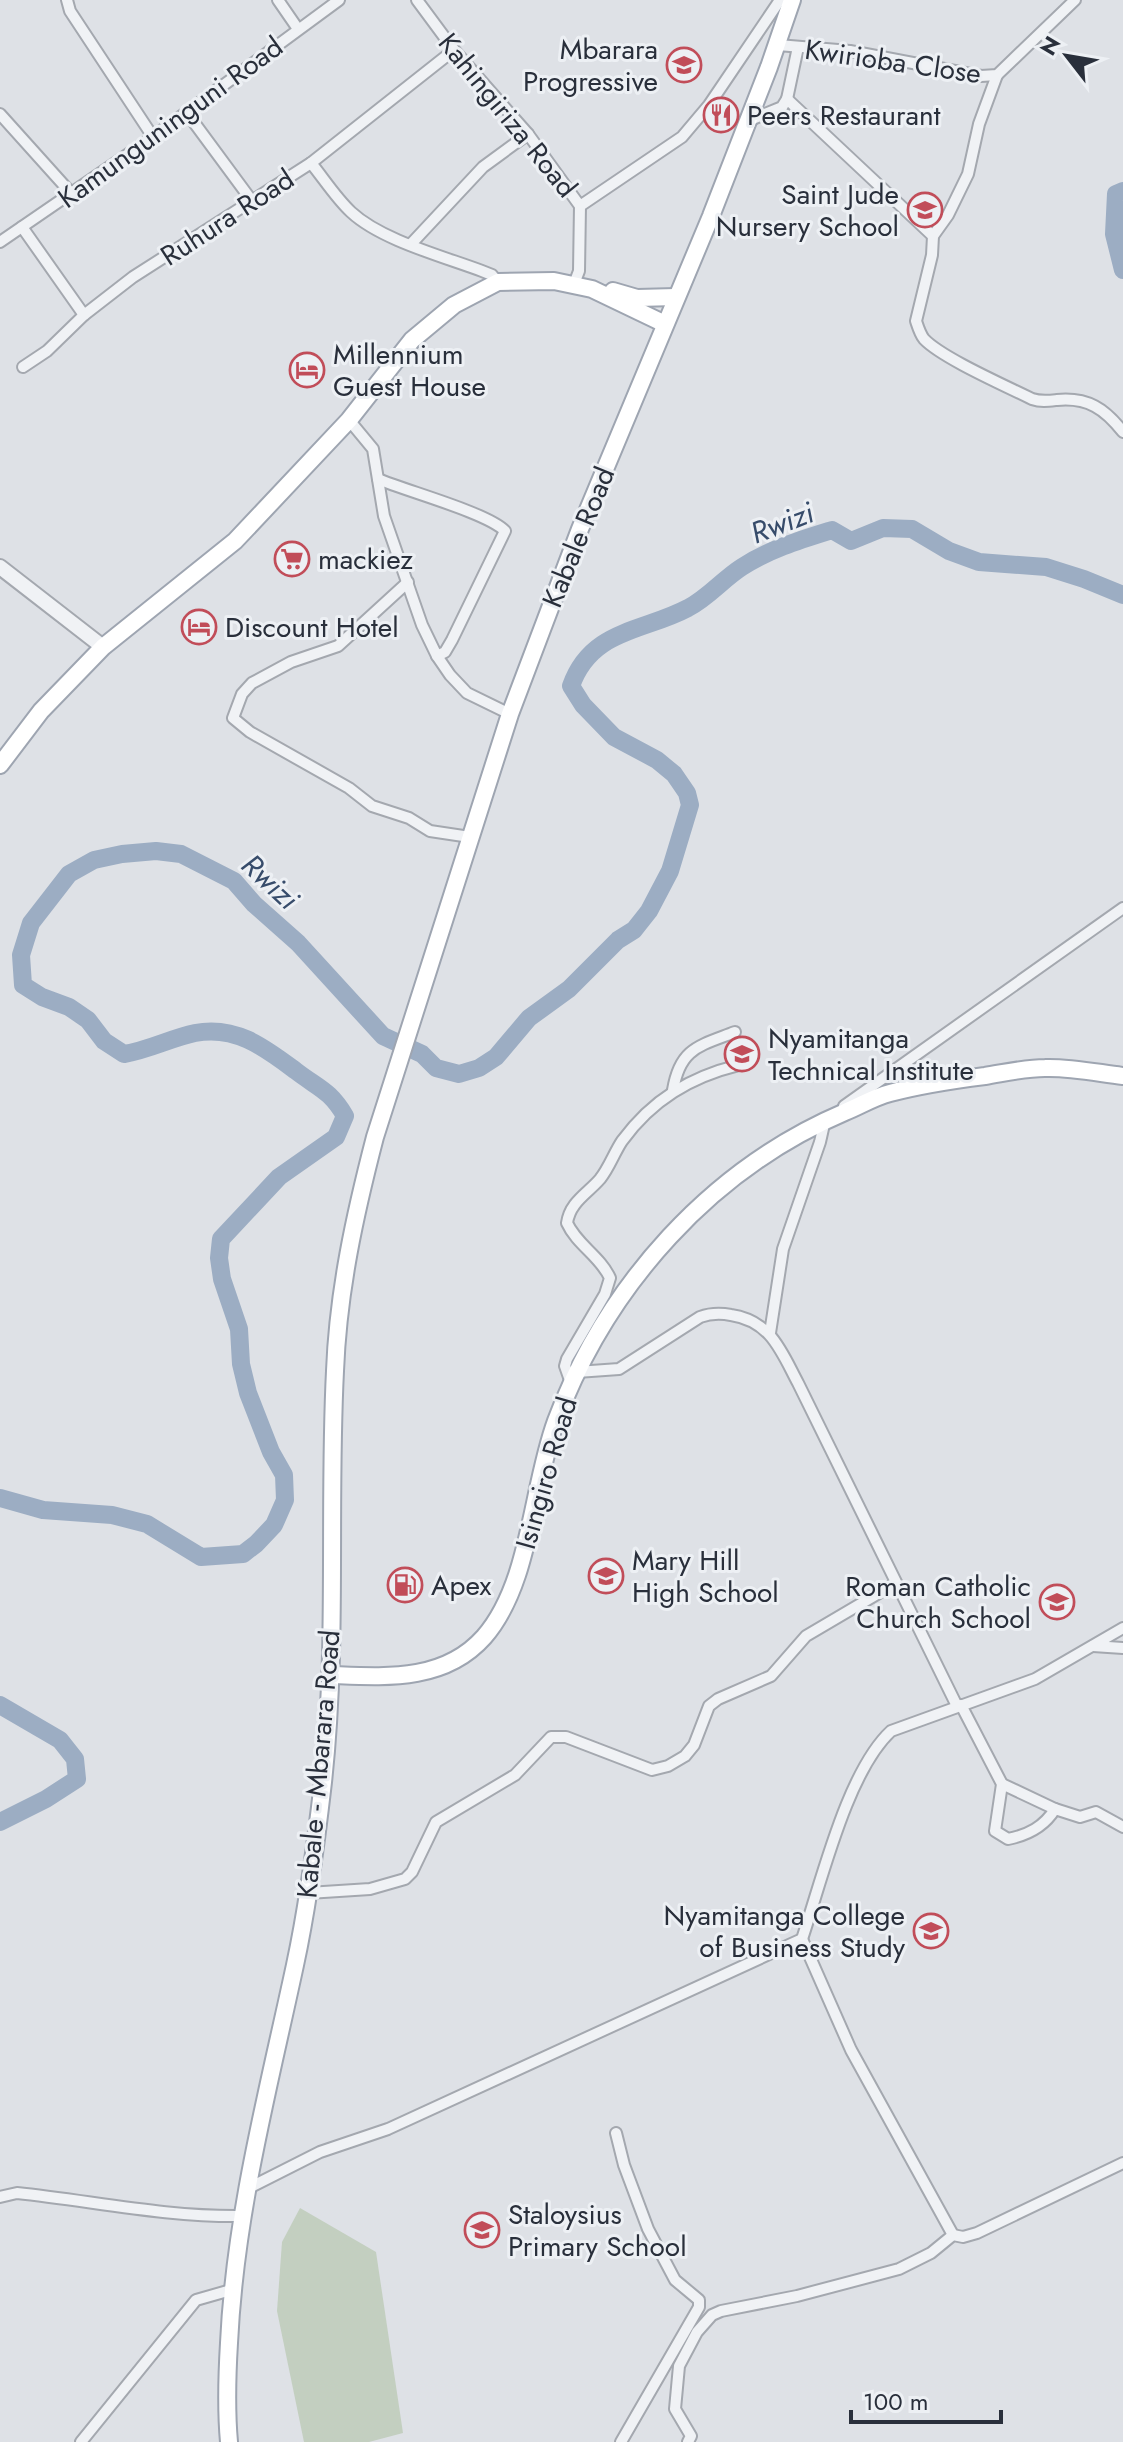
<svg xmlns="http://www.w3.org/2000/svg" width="1123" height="2442" font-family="Jost,sans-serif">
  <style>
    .green { fill: #c3cfc0 }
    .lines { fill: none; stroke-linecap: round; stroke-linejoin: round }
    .river { stroke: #9cadc3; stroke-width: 18 }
    .minor-casing { stroke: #a4a8af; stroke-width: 14 }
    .tertiary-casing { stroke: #a4a8af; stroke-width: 18 }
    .primary-casing { stroke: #9ea5b1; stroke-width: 20 }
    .minor { stroke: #f0f2f5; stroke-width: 10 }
    .tertiary { stroke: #f0f2f5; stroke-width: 14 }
    .primary { stroke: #fff; stroke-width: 16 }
    .labels { text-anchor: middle; stroke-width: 6; stroke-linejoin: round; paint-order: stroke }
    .poi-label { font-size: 28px; fill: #292f3b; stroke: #edf0f4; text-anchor: start }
    .street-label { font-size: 28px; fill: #292f3b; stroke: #edf0f4 }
    .water-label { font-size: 30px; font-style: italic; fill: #374c6b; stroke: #edf0f4 }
  </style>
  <rect width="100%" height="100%" fill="#dee1e6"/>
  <path class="green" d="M300 2208 376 2252 403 2433 369 2442H304L277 2311 282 2242Z"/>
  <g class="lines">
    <g class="river">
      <path d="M1123 191 1116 194 1114 234 1123 270"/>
      <path d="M0 1498 43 1510 112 1515 147 1524 201 1557 243 1554 256 1544 274 1525 285 1500 284 1475 271 1452 248 1393 241 1364 239 1329 222 1279 219 1258 221 1239 279 1177 336 1137 345 1116C330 1090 318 1088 296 1071 265 1048 236 1025 195 1033 171 1038 149 1050 124 1054L104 1041 88 1020 69 1007 42 997 23 985 21 955 31 923 69 874 94 860 122 854 156 851 181 854 234 881 254 904 298 943 383 1036 422 1054 436 1068 459 1074 479 1068 496 1057 529 1018 569 989 618 940 634 930 649 911 670 871 690 805 687 793 674 774 657 760 614 737 583 705 571 686C591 629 643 632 688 608 708 598 723 579 742 567 770 549 800 540 832 530L851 541 883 528 912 529 949 551 979 562 1046 567 1084 579 1123 595"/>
      <path d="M0 1705 60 1740 75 1759 77 1779 46 1799 0 1822"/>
    </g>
    <g class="minor-casing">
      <g id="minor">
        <path d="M67 0 70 11 153 137"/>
        <path d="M278 0 298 29"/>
        <path d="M417 0 454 50 528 134 580 206 579 271 574 284"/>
        <path d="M778 45 850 51 981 76 997 75 1075 0"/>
        <path d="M997 75 979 124 968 174 948 215 933 236 932 255 916 321C918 327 920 334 924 339 942 358 1006 386 1032 399 1041 402 1048 401 1057 400 1088 397 1105 409 1123 432"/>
        <path d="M787 99 798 47"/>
        <path d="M187 113 252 201"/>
        <path d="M0 114 71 193"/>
        <path d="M748 121 782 107 787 99 933 236"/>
        <path d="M311 163C324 179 336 198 351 212 381 240 442 256 482 271L492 275 498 282"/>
        <path d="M580 206 682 137 709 105 780 0"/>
        <path d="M22 227 84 315 133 277 311 163 454 50"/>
        <path d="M0 242 153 137 339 0"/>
        <path d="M411 244 483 167 528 134"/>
        <path d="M23 367 47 351 84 315"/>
        <path d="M349 420 373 449 384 516 422 625 437 656 450 675 467 693 510 714"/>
        <path d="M378 479C406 491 488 513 505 531L452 640 445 652 437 656"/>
        <path d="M408 582 338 646 291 662 252 683 242 694 233 718 250 732 349 788 372 806 409 818 430 831 470 837"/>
        <path d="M673 1090C680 1048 699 1046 735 1032"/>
        <path d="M844 1106 1123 908"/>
        <path d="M770 1333 783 1249 820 1142 825 1120"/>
        <path d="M577 1372 619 1369 700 1317C711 1313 720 1313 731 1315 771 1321 781 1351 798 1383L957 1706"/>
        <path d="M571 1383 565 1366 567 1359 605 1294 610 1278C600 1256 577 1245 567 1223 570 1202 587 1194 600 1179 609 1168 614 1153 622 1141 652 1100 690 1077 739 1065"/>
        <path d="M1093 1646 1123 1648"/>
        <path d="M961 1705 1002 1784 995 1831 1008 1839C1028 1835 1044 1827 1055 1809L1080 1817 1096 1812 1123 1827"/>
        <path d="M1002 1784 1055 1809"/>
        <path d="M308 1893 370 1889 405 1879 412 1872 436 1822 515 1775 551 1737H566L652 1770 668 1766 685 1756 694 1745 709 1706 718 1699 771 1676 806 1636 896 1583"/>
        <path d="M802 1939 851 2050 953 2235"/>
        <path d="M616 2133 624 2165 648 2229 675 2280 699 2300V2307L621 2442"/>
        <path d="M245 2190 320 2152 388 2129 802 1939C822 1880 847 1772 891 1731L1035 1679 1123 1628"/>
        <path d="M0 2197 17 2193C93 2201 165 2217 242 2216"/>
        <path d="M81 2442 196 2300 231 2290"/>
        <path d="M688 2442 691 2436 675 2409 679 2366 697 2332 712 2315 721 2311 797 2296 899 2269 931 2253 953 2235 963 2237 977 2233 1123 2163"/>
      </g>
    </g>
    <g class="tertiary-casing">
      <path id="tertiary" d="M0 567 103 647"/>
    </g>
    <g class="primary-casing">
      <g id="primary">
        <path d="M613 291 637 298 676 297"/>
        <path d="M0 765 41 711 103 647 235 541 349 420 412 340 454 305 498 282 554 281 592 289 665 324"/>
        <path d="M331 1675C385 1677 444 1682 484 1637 531 1583 531 1489 556 1421 607 1285 711 1169 845 1112 860 1106 874 1097 890 1093 920 1085 953 1080 985 1076 1004 1073 1025 1068 1045 1068 1070 1067 1098 1073 1123 1076"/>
        <path d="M229 2442C226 2409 227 2376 229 2343 235 2214 268 2091 295 1965 308 1905 316 1843 323 1782 338 1645 328 1508 335 1371 338 1291 355 1214 375 1137L510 714 580 529 711 216 769 67 792 0"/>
      </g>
    </g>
    <use href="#minor" class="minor"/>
    <use href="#tertiary" class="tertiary"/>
    <use href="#primary" class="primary"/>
  </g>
  <defs>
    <g id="school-ring" transform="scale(1.8)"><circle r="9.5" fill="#edf0f4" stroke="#c14d59" stroke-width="1.5"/><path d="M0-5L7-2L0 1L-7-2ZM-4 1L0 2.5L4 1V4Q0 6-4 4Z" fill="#c14d59"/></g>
    <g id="restaurant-ring" transform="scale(1.8)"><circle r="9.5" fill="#edf0f4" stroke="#c14d59" stroke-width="1.5"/><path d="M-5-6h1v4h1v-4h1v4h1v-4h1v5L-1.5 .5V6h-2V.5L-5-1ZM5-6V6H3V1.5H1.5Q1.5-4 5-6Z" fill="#c14d59"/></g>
    <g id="hotel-ring" transform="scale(1.8)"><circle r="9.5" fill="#edf0f4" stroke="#c14d59" stroke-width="1.5"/><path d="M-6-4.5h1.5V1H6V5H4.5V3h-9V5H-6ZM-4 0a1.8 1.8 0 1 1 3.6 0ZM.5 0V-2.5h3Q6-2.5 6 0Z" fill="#c14d59"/></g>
    <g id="supermarket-ring" transform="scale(1.8)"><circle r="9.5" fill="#edf0f4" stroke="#c14d59" stroke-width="1.5"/><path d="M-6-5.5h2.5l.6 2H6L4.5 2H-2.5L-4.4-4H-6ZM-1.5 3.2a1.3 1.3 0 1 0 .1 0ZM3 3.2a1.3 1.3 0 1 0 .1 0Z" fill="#c14d59"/></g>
    <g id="fuel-ring" transform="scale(1.8)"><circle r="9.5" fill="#edf0f4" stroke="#c14d59" stroke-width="1.5"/><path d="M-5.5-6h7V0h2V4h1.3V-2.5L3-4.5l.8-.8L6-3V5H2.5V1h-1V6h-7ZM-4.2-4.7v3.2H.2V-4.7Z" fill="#c14d59"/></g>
  </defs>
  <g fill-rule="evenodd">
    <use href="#school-ring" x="684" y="65"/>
    <use href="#restaurant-ring" x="721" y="115"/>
    <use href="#school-ring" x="925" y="210"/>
    <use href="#hotel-ring" x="307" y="370"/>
    <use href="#supermarket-ring" x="292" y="559"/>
    <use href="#hotel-ring" x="199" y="627"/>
    <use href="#school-ring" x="742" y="1054"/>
    <use href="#school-ring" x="606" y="1576"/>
    <use href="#fuel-ring" x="405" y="1585"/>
    <use href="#school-ring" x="1057" y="1602"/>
    <use href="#school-ring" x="931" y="1931"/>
    <use href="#school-ring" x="482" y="2230"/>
  </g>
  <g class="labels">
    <g class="poi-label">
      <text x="658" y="59" text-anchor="end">Mbarara<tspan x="658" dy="32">Progressive</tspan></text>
      <text x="747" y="125">Peers Restaurant</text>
      <text x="899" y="204" text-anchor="end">Saint Jude<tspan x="899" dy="32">Nursery School</tspan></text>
      <text x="333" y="364">Millennium<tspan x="333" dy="32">Guest House</tspan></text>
      <text x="318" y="569">mackiez</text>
      <text x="225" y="637">Discount Hotel</text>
      <text x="768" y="1048">Nyamitanga<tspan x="768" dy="32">Technical Institute</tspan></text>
      <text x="632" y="1570">Mary Hill<tspan x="632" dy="32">High School</tspan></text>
      <text x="431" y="1595">Apex</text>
      <text x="1031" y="1596" text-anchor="end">Roman Catholic<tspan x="1031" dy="32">Church School</tspan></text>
      <text x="905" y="1925" text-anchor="end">Nyamitanga College<tspan x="905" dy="32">of Business Study</tspan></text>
      <text x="508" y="2224">Staloysius<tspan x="508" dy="32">Primary School</tspan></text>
    </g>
    <g class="street-label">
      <text transform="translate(893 61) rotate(8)" y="10">Kwirioba Close</text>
      <text transform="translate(508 115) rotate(51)" y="10">Kahingiriza Road</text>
      <text transform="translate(170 122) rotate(-36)" y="10">Kamunguninguni Road</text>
      <text transform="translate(227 217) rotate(-33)" y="10">Ruhura Road</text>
      <text transform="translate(578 537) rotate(-68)" y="10">Kabale Road</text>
      <text transform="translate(546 1473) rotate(-74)" y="10">Isingiro Road</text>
      <text transform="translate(318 1764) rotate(-85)" y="10">Kabale - Mbarara Road</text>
    </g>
    <g class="water-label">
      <text transform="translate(782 523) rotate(-21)" y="10">Rwizi</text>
      <text transform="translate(270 882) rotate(43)" y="10">Rwizi</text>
    </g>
  </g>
  <g transform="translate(1067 56) rotate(301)" stroke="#edf0f4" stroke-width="6" paint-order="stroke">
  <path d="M0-6L14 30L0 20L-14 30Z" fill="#292f3b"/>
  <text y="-12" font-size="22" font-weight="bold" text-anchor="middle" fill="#292f3b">N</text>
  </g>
  <path d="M851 2410v12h150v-12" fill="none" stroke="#292f3b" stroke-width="4"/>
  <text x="863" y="2410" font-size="24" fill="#292f3b" stroke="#edf0f4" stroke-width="6" paint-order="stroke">100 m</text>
</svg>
